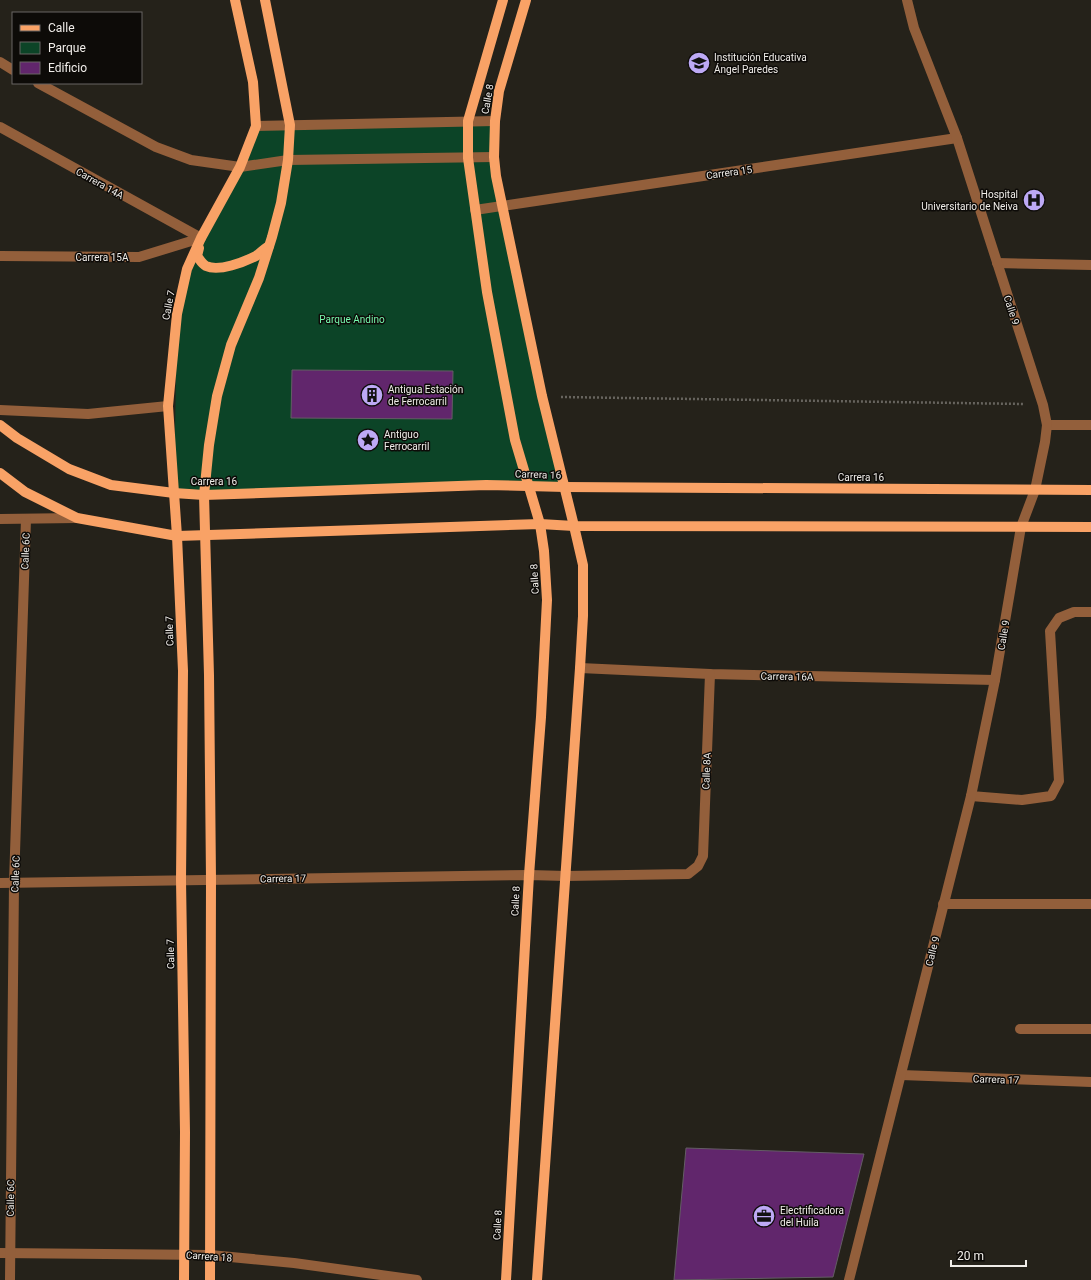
<svg xmlns="http://www.w3.org/2000/svg" width="1091" height="1280" font-family="Roboto,sans-serif">
  <style>
    .green { fill: #0c4427 }
    .building { fill: #61266c; stroke: #645d65 }
    .lines { fill: none; stroke-linecap: round; stroke-linejoin: round }
    .path { stroke: #67645e; stroke-width: 2.5; stroke-dasharray: 2 2; stroke-linecap: butt }
    .minor { stroke: #935f3b; stroke-width: 10 }
    .major { stroke: #f9a266; stroke-width: 10 }
    .labels { text-anchor: middle; stroke-width: 3; stroke-linejoin: round; paint-order: stroke }
    .poi-label { font-size: 10px; fill: #f0ede9; stroke: #0d0b08; text-anchor: start }
    .street-label { font-size: 10px; fill: #f0ede9; stroke: #0d0b08 }
    .park-label { font-size: 10px; fill: #78fbaf; stroke: #0d0b08 }
  </style>
  <rect width="100%" height="100%" fill="#25221a"/>
  <path class="green" d="M495 121 494 157 565 487 174 493 177 314 187 269 256 126Z"/>
  <g class="building">
    <path d="M292 370 453 371 452 419 291 418Z"/>
    <path d="M686 1148 864 1154 833 1277 674 1280Z"/>
  </g>
  <g class="lines">
    <path class="path" d="M561 397 1024 404"/>
    <g class="minor">
      <path d="M0 62 13 70"/>
      <path d="M38 83 156 147 191 160 240 167 288 160 494 157"/>
      <path d="M256 126 495 121"/>
      <path d="M0 127 201 238"/>
      <path d="M475 210 957 138"/>
      <path d="M0 256 139 257 201 238"/>
      <path d="M997 263 1091 265"/>
      <path d="M0 410 88 414 168 406"/>
      <path d="M1047 425H1091"/>
      <path d="M0 519 77 518"/>
      <path d="M580 668 710 674 995 680"/>
      <path d="M971 796 1022 800 1051 796 1059 781 1050 631 1059 618 1074 612H1091"/>
      <path d="M0 883 529 875 566 876 688 874 698 866 703 856 710 674"/>
      <path d="M943 904H1091"/>
      <path d="M1020 1029H1091"/>
      <path d="M901 1075 1091 1082"/>
      <path d="M0 1253 210 1255 294 1263 417 1280"/>
      <path d="M10 1280 14 883 26 519"/>
      <path d="M849 1280 971 796 995 680 1021 527 1035 490 1045 442 1047 425 1043 405 957 138 914 28 907 0"/>
    </g>
    <g class="major">
      <path d="M503 0 468 121V158L487 292 515 440 540 524 544 551 547 600 541 717 529 875 506 1280"/>
      <path d="M526 0 499 91 495 121 494 157 496 176 542 396 574 526 583 565V616L580 668 537 1280"/>
      <path d="M199 248 197 256C200 260 202 264 206 266 219 272 244 262 256 256 260 253 264 249 269 246"/>
      <path d="M0 425 17 438 69 469 111 485 174 493 204 495 486 485 565 487 1091 490"/>
      <path d="M0 473 25 492 77 518 177 536 540 524 574 526 1091 527"/>
      <path d="M184 1280 185 1132 181 880 183 671 177 536 168 406 177 314 187 269 201 238 240 167 256 126 253 82 235 0"/>
      <path d="M210 1280 211 879 209 675 204 495 209 445 217 396 231 345 259 278 272 237 281 203 288 160 290 125 265 0"/>
    </g>
  </g>
  <defs>
    <g id="university-disc" transform="scale(1.15)"><circle r="9.5" fill="#bda9f5" stroke="#0d0b08"/><path d="M0-5L7-2L0 1L-7-2ZM-4 1L0 2.5L4 1V4Q0 6-4 4Z" fill="#111"/></g>
    <g id="hospital-disc" transform="scale(1.15)"><circle r="9.5" fill="#bda9f5" stroke="#0d0b08"/><path d="M-5-5h3v3.5h4V-5h3V5h-3V1.5h-4V5h-3Z" fill="#111"/></g>
    <g id="building-disc" transform="scale(1.15)"><circle r="9.5" fill="#bda9f5" stroke="#0d0b08"/><path d="M-4-6H4V6H1V3H-1V6H-4ZM-2.5-4.3h1.7v1.8h-1.7ZM.8-4.3h1.7v1.8H.8ZM-2.5-1h1.7V.8h-1.7ZM.8-1h1.7V.8H.8Z" fill="#111"/></g>
    <g id="sight-disc" transform="scale(1.15)"><circle r="9.5" fill="#bda9f5" stroke="#0d0b08"/><path d="M0-6L1.8-2.2L6-1.7L2.9 1.2L3.7 5.4L0 3.3L-3.7 5.4L-2.9 1.2L-6-1.7L-1.8-2.2Z" fill="#111"/></g>
    <g id="office-disc" transform="scale(1.15)"><circle r="9.5" fill="#bda9f5" stroke="#0d0b08"/><path d="M-6-3h4V-5.5h4V-3h4V5H-6ZM-1-4.5V-3h2v-1.5ZM-6 0V1H6V0Z" fill="#111"/></g>
  </defs>
  <g fill-rule="evenodd">
    <use href="#university-disc" x="699" y="63"/>
    <use href="#hospital-disc" x="1034" y="200"/>
    <use href="#building-disc" x="372" y="395"/>
    <use href="#sight-disc" x="368" y="440"/>
    <use href="#office-disc" x="764" y="1216"/>
  </g>
  <g class="labels">
    <g class="poi-label">
      <text x="714" y="61">Institución Educativa<tspan x="714" dy="12">Ángel Paredes</tspan></text>
      <text x="1018" y="198" text-anchor="end">Hospital<tspan x="1018" dy="12">Universitario de Neiva</tspan></text>
      <text x="388" y="393">Antigua Estación<tspan x="388" dy="12">de Ferrocarril</tspan></text>
      <text x="384" y="438">Antiguo<tspan x="384" dy="12">Ferrocarril</tspan></text>
      <text x="780" y="1214">Electrificadora<tspan x="780" dy="12">del Huila</tspan></text>
    </g>
    <g class="street-label">
      <text transform="translate(487 99) rotate(-80)" y="4">Calle 8</text>
      <text transform="translate(729 172) rotate(-8)" y="4">Carrera 15</text>
      <text transform="translate(100 183) rotate(29)" y="4">Carrera 14A</text>
      <text x="102" y="261">Carrera 15A</text>
      <text transform="translate(168 305) rotate(-79)" y="4">Calle 7</text>
      <text transform="translate(1012 310) rotate(72)" y="4">Calle 9</text>
      <text transform="translate(538 474) rotate(2)" y="4">Carrera 16</text>
      <text x="861" y="481">Carrera 16</text>
      <text x="214" y="485">Carrera 16</text>
      <text transform="translate(25 551) rotate(-88)" y="4">Calle 6C</text>
      <text transform="translate(534 579) rotate(-93)" y="4">Calle 8</text>
      <text transform="translate(169 631) rotate(-92)" y="4">Calle 7</text>
      <text transform="translate(1003 635) rotate(-81)" y="4">Calle 9</text>
      <text transform="translate(787 676) rotate(1)" y="4">Carrera 16A</text>
      <text transform="translate(706 771) rotate(-88)" y="4">Calle 8A</text>
      <text transform="translate(15 874) rotate(-88)" y="4">Calle 6C</text>
      <text transform="translate(283 878) rotate(-1)" y="4">Carrera 17</text>
      <text transform="translate(515 901) rotate(-87)" y="4">Calle 8</text>
      <text transform="translate(932 951) rotate(-76)" y="4">Calle 9</text>
      <text transform="translate(170 954) rotate(-91)" y="4">Calle 7</text>
      <text transform="translate(996 1079) rotate(2)" y="4">Carrera 17</text>
      <text transform="translate(10 1198) rotate(-89)" y="4">Calle 6C</text>
      <text transform="translate(497 1225) rotate(-87)" y="4">Calle 8</text>
      <text transform="translate(209 1256) rotate(4)" y="4">Carrera 18</text>
    </g>
    <g class="park-label">
      <text x="352" y="323">Parque Andino</text>
    </g>
  </g>
  <rect x="12" y="12" width="130" height="72" fill="#0d0b08" stroke="#686562"/>
  <rect x="20" y="25" width="20" height="6" fill="#f9a266" stroke="#686562"/>
  <text x="48" y="32" font-size="12" fill="#f0ede9">Calle</text>
  <rect x="20" y="42" width="20" height="12" fill="#0c4427" stroke="#686562"/>
  <text x="48" y="52" font-size="12" fill="#f0ede9">Parque</text>
  <rect x="20" y="62" width="20" height="12" fill="#61266c" stroke="#686562"/>
  <text x="48" y="72" font-size="12" fill="#f0ede9">Edificio</text>
  <path d="M951 1260v6h75v-6" fill="none" stroke="#f0ede9" stroke-width="2"/>
  <text x="957" y="1260" font-size="12" fill="#f0ede9" stroke="#0d0b08" stroke-width="3" paint-order="stroke">20 m</text>
</svg>
